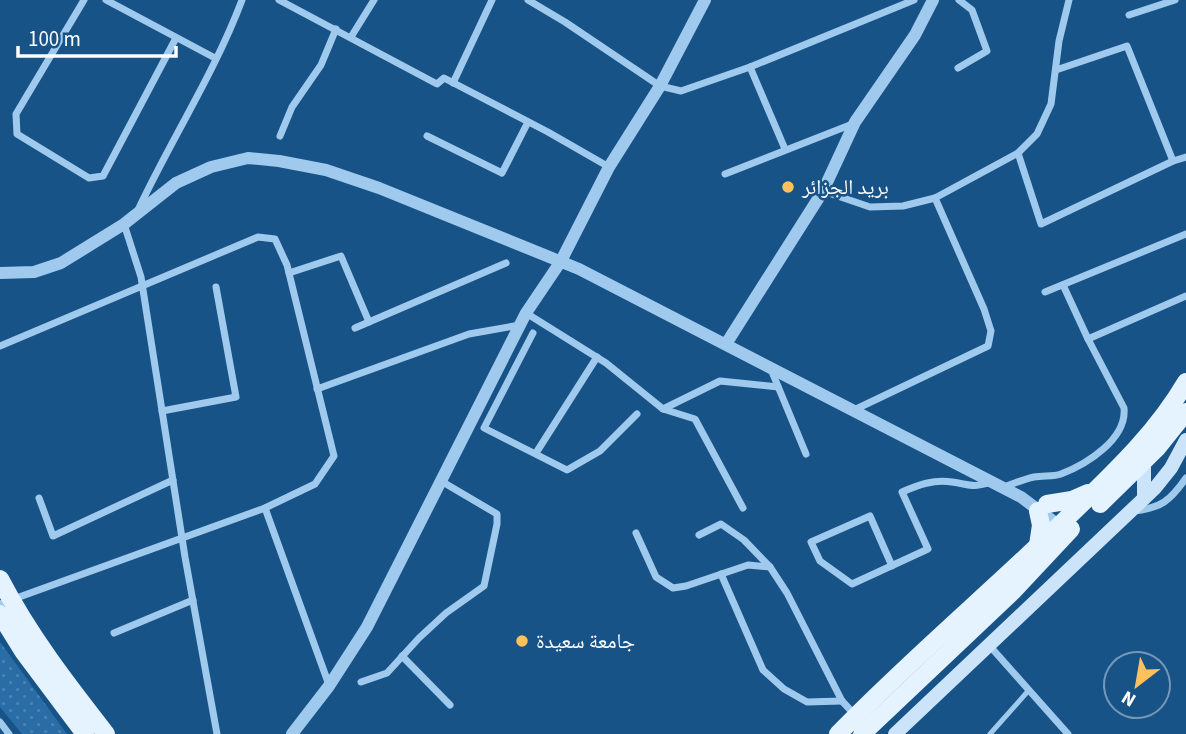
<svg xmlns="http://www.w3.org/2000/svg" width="1186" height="734" font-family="'Source Sans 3','Noto Naskh Arabic',sans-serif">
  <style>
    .grass { fill: url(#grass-dots) }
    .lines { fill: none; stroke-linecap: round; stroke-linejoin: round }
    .service { stroke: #9fcaed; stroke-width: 5 }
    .minor { stroke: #9fcaed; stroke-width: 7 }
    .tertiary { stroke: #9fcaed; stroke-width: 12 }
    .secondary { stroke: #cce4f9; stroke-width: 14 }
    .primary { stroke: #e5f2ff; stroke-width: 18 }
    .poi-dot { fill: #ffc15b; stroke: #185388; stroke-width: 2.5 }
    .labels { text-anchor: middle; stroke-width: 5; stroke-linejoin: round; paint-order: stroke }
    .poi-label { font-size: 21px; fill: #fff; stroke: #185388; text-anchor: start }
  </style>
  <defs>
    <pattern id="grass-dots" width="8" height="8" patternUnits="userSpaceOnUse" patternTransform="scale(1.75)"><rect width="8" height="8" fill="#2a6da6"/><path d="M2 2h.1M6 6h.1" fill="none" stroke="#4a83b3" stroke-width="1.8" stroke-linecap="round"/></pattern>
  </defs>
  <rect width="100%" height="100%" fill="#185388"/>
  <path class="grass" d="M0 642 67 734H22L0 707Z"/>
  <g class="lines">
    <path class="service" d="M990 734 1029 690"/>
    <g class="minor">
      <path d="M84 0 16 114 17 134 89 178 103 176 176 38"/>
      <path d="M106 0 215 58"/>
      <path d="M279 0 437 84 444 78 548 132 609 167"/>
      <path d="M528 0 565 22 660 86 681 91 750 67 914 0"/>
      <path d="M1129 15 1175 0"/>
      <path d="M351 37 374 0"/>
      <path d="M750 67 785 149"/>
      <path d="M958 68 987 51 972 10 959 0"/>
      <path d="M1056 70 1127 46 1173 161"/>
      <path d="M453 83 492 0"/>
      <path d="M280 136 292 107 321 65 336 29"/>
      <path d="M427 136 502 173 528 122"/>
      <path d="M1018 153 1041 224 1173 161 1186 157"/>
      <path d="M725 174 855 123"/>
      <path d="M823 191 870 207 903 206 935 198 1018 153 1037 134 1051 104 1059 41 1069 0"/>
      <path d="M139 208C172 138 215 72 242 0"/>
      <path d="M124 224 141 277 185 557 217 734"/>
      <path d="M289 273 341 256 369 322"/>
      <path d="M1045 292 1186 234"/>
      <path d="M526 313 606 363 663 409 720 381 778 387"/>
      <path d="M355 328 506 263"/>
      <path d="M533 333 484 428 567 470 600 451 637 414"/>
      <path d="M1088 339 1186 296"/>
      <path d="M0 346 258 237 275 239 287 265 334 456 315 484 265 508 0 604"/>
      <path d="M770 367 806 454"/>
      <path d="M317 389 469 334 520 325"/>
      <path d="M663 409 695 419 743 508"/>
      <path d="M854 410 988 346 991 331 984 309 935 198"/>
      <path d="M162 411 236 397 216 287"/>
      <path d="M536 453 597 357"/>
      <path d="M1003 487C1013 484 1024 479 1034 477 1043 475 1053 477 1061 474 1087 464 1127 439 1124 408L1088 339 1063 285"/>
      <path d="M39 498 53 536 173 480"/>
      <path d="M265 508 329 685"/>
      <path d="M1134 511C1161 508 1170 501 1186 478"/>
      <path d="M636 533 656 577 673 588 686 586 748 565 770 567"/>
      <path d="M699 535 721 524 744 540 770 567 787 593 842 701 855 715"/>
      <path d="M892 566 870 516 811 542 820 561 852 584 928 549 902 492C918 485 934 479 952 482 972 485 972 488 992 482"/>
      <path d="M721 574 763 670 784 689 807 702 842 701"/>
      <path d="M114 633 193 600"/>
      <path d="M988 644 1068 734"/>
      <path d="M402 656 450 705"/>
      <path d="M361 682 387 673 419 638 446 613 484 586 497 524V514L441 481"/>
      <path d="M0 722 9 734"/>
    </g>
    <g class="tertiary">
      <path d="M0 273 34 272 61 263 124 224 176 183 211 167 248 158 279 161 326 170 379 188 579 269 1021 497 1065 530"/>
      <path d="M726 344 823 191 855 122 915 35 933 0"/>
      <path d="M292 734 329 686 367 627 526 313 561 261 609 167 660 86 705 0"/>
    </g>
    <g class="secondary">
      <path d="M1144 456V498"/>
      <path d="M895 734 1155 488 1171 468 1186 440"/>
    </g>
    <g class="primary">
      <path d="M1047 504 1072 500 1088 493"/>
      <path d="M1100 504 1157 448 1186 412"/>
      <path d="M1038 511 1041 525 1038 545"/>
      <path d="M0 579C29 635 67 684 106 734"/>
      <path d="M0 614 23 651 85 734"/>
      <path d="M838 734C911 659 992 591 1067 518 1111 475 1155 435 1186 382"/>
      <path d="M862 734 1012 592 1071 529"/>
    </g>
  </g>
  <g class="poi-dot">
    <circle cx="788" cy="187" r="7"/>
    <circle cx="522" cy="641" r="7"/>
  </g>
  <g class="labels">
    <g class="poi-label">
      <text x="802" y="194">بريد الجزائر</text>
      <text x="536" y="648">جامعة سعيدة</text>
    </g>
  </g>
  <g transform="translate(1137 685) rotate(211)"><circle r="33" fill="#185388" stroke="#7498b8" stroke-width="2"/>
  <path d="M0-5L12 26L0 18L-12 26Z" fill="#ffc15b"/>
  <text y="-10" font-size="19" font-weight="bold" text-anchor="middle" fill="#ffffff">N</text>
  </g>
  <path d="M18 46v10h158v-10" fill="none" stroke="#ffffff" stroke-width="3.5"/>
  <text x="28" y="46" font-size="21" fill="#ffffff" stroke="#185388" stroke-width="5" paint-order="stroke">100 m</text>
</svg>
